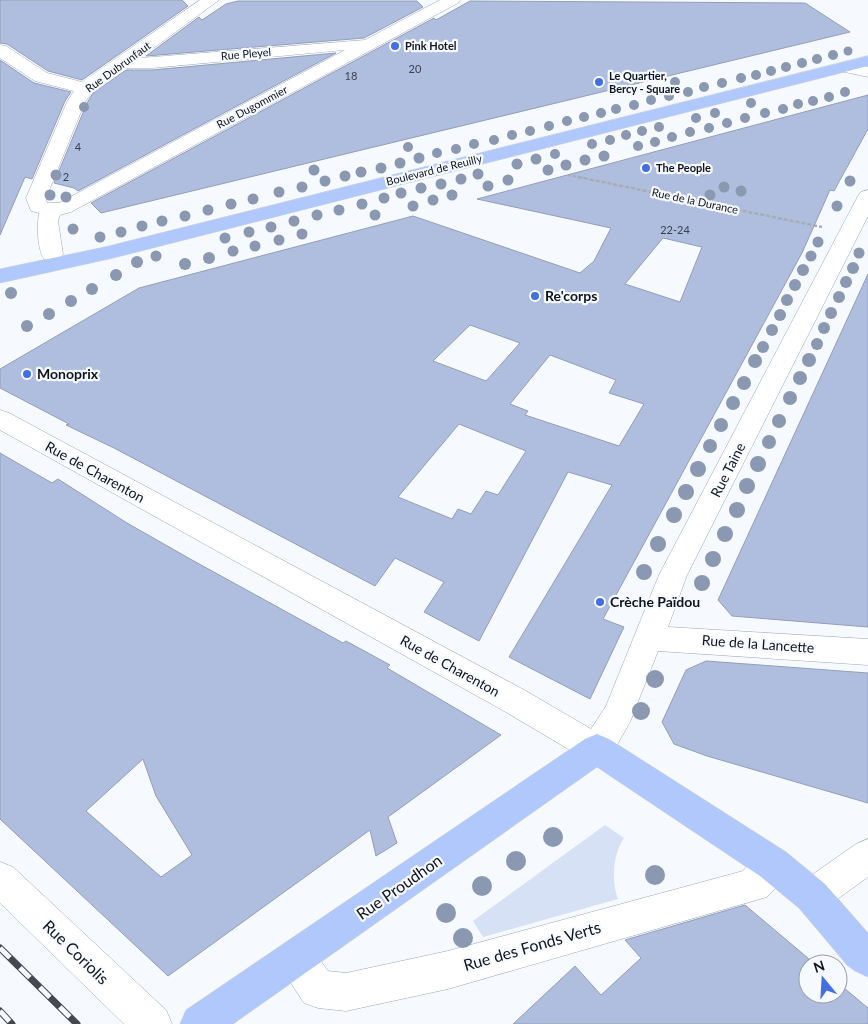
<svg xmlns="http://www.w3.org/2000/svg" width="868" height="1024" font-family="Lato,sans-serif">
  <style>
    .green { fill: #d6e1f6 }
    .building { fill: #afbede; stroke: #939eb6; fill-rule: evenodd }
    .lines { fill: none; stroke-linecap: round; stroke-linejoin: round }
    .minor-casing { stroke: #9aa6be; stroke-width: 1 }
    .major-casing { stroke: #d4d5d6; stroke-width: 1 }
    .path-far1 { stroke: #a9acb2; stroke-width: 2; stroke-dasharray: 3 2; stroke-linecap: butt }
    .path { stroke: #a9acb2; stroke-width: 2.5; stroke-dasharray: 4 2; stroke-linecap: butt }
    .minor { fill: #fff; fill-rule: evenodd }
    .major { fill: #b0c8fc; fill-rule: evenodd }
    .rail-casing { stroke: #454850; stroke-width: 7 }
    .rail { stroke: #f6f9fe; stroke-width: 5; stroke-dasharray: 14; stroke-linecap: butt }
    .tree { fill: #8b98b2 }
    .poi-dot { fill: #426fe1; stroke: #f6f9fe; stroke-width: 2 }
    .labels { text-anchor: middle; stroke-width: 4.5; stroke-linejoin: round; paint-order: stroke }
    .far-poi-label { font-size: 11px; font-weight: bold; fill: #11151e; stroke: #f6f9fe; text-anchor: start }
    .far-street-label { font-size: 11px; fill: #11151e; stroke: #f6f9fe }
    .number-label { font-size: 11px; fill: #383f4e }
    .poi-label { font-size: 14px; font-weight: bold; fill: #11151e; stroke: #f6f9fe; text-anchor: start }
    .street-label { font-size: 14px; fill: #11151e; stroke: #f6f9fe }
    .near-street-label { font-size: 16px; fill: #11151e; stroke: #f6f9fe }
  </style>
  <rect width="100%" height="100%" fill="#f6f9fe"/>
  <path class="green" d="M605 825 624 838C613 853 611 882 618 899L483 937 473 921Z"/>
  <g class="building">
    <path d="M0 0H182L188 6 82 80 48 71 7 44 0 43Z"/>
    <path d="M238 1H417L423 7 364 38 146 56 199 17 202 20 226 4Z"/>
    <path d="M470 1 805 3 850 32 101 213 91 203 434 18 436 20Z"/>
    <path d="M336 53 78 191 74 188 54 183 87 103 93 93 126 70H152Z"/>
    <path d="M0 60 34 83 71 92 65 101 32 179 25 177 0 235Z"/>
    <path d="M868 95V129L834 191 830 190 802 253 603 619 624 627 590 699 509 657 612 485 568 472 479 641 424 612 444 582 395 558 375 586 114 448 66 425 69 424 0 388V369L139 288 413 216 580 273 594 261 611 228 477 199ZM663 238 702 247 680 302 625 284ZM470 325 520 343 486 381 433 361ZM550 355 616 380 609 393 644 404 619 446 525 415 528 411 510 404ZM459 424 526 451 498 495 486 491 471 514 458 509 452 519 398 497Z"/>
    <path d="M868 274V627L732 616 718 600Z"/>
    <path d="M0 453 52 483 58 479 127 523 192 560 343 643 346 641 390 665 387 668 501 735 388 817 397 843 376 856 370 830 168 976 0 819ZM143 759 156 796 192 855 161 877 86 811Z"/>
    <path d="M706 661 868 673V803L707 756 674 744 662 722 686 670Z"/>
    <path d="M745 905 815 964H808V994H838V983L868 1008V1024H513L575 966 601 995 641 958 625 940Z"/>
  </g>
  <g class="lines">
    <g class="minor-casing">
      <g id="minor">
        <path d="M200 0H219L140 58 365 40 440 0H460L458 3 71 212 60 215 58 221 63 254 60 259 52 261 44 259C37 248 37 226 39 213L31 211 26 198 67 102 74 91 35 81 0 58V45L6 46 47 73 82 82ZM345 50 59 203H47L46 198 85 102 92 92 125 68H152Z"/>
        <path d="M846 62 868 67V77L840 71 837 67 840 63Z"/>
        <path d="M868 190V216L687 575 668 627 868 639V665L658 651 630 722 609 759 597 764 585 759 504 711 0 430V410L9 413 526 691 591 729 606 706 659 575 858 196 861 192Z"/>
        <path d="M868 839V877L825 908 812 914 799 908 794 896 799 884 856 844Z"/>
        <path d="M773 847 786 852 791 864 786 876 767 897 448 989 346 1011 318 1008 304 1003 283 971 277 958 283 945 296 939 309 945 328 971 346 973 448 951 743 871 760 852Z"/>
        <path d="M0 862 13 867 166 1010 172 1024H124L0 903Z"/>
      </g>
    </g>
    <g class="major-casing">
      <g id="major">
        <path d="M868 56V66L113 258 0 283V269L105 247Z"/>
        <path d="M597 734 609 739 786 852 825 884 868 933V977L855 971 847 965 799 908 760 876 597 767 233 1024H180L186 1010 585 739Z"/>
      </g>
    </g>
    <path class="path-far1" d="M568 175 584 178"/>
    <path class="path" d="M578 177 822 227"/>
    <use href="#minor" class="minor"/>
    <use href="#major" class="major"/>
    <g class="rail-casing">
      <g id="rail">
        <path d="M0 948 77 1024"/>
        <path d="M0 1011 12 1024"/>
      </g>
    </g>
    <use href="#rail" class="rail"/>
  </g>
  <g class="tree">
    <circle cx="848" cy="51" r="4.5"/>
    <circle cx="833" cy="55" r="5"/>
    <circle cx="817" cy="59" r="5"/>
    <circle cx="802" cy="63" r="5"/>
    <circle cx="786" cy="67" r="5"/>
    <circle cx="771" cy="71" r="5"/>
    <circle cx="756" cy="75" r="5"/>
    <circle cx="741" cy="78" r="5"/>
    <circle cx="675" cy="82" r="5"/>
    <circle cx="722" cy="83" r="5"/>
    <circle cx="704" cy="87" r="5"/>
    <circle cx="688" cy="92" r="5"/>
    <circle cx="845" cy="92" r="5"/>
    <circle cx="669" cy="96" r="5"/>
    <circle cx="829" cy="97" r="5"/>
    <circle cx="651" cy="100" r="5"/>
    <circle cx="813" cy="101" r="5"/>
    <circle cx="751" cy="103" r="5"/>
    <circle cx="798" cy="104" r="5"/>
    <circle cx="634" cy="105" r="5"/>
    <circle cx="84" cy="107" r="5"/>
    <circle cx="616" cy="109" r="5"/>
    <circle cx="783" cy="109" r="5"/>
    <circle cx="601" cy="113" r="5"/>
    <circle cx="715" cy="113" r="5"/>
    <circle cx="765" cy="113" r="5"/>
    <circle cx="584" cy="117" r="5"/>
    <circle cx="696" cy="118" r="5"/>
    <circle cx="745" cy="118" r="5"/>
    <circle cx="567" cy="121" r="5"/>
    <circle cx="727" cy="123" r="5"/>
    <circle cx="549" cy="126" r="5"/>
    <circle cx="659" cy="127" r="5"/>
    <circle cx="709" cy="128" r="5"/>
    <circle cx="530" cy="131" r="5"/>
    <circle cx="642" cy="131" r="5"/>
    <circle cx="690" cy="132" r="5"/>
    <circle cx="512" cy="135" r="5"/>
    <circle cx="626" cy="135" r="5"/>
    <circle cx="672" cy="137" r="5"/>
    <circle cx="494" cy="140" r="5"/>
    <circle cx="610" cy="140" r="5"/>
    <circle cx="655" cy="142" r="5"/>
    <circle cx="474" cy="144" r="5"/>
    <circle cx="592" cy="144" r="5"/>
    <circle cx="638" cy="146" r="5"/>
    <circle cx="408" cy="147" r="5"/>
    <circle cx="456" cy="149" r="5"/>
    <circle cx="437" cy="153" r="5"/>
    <circle cx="555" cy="154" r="5"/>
    <circle cx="604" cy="156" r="5.5"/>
    <circle cx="419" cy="158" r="5.5"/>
    <circle cx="536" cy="159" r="5.5"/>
    <circle cx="585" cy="160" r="5.5"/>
    <circle cx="400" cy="163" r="5.5"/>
    <circle cx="517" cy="164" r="5.5"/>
    <circle cx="566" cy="165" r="5.5"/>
    <circle cx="381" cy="168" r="5.5"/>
    <circle cx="314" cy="170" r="5.5"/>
    <circle cx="548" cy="170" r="5.5"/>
    <circle cx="361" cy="172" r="5.5"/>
    <circle cx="478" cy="174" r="5.5"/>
    <circle cx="56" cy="175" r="5.5"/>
    <circle cx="345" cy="176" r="5.5"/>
    <circle cx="461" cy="179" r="5.5"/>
    <circle cx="508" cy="180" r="5.5"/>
    <circle cx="325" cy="181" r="5.5"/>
    <circle cx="850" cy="181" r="5.5"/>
    <circle cx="441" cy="184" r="5.5"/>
    <circle cx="488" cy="186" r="5.5"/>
    <circle cx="302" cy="187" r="5.5"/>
    <circle cx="724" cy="187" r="5.5"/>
    <circle cx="421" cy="188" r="5.5"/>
    <circle cx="741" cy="191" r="5.5"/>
    <circle cx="279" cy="192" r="5.5"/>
    <circle cx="401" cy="193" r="5.5"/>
    <circle cx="50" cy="195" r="5.5"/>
    <circle cx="452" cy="195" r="5.5"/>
    <circle cx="710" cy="195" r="5.5"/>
    <circle cx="66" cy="197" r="5.5"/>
    <circle cx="384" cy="198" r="5.5"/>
    <circle cx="253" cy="199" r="5.5"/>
    <circle cx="433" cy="200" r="5.5"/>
    <circle cx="231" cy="204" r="5.5"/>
    <circle cx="362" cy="204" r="5.5"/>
    <circle cx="413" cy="206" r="5.5"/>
    <circle cx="837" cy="206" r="5.5"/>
    <circle cx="208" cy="210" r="5.5"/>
    <circle cx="339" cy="210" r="5.5"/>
    <circle cx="317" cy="215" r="5.5"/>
    <circle cx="375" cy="215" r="5.5"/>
    <circle cx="185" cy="216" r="5.5"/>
    <circle cx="162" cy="221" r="5.5"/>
    <circle cx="294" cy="221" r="5.5"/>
    <circle cx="142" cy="226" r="5.5"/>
    <circle cx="271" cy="227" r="5.5"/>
    <circle cx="73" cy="229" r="5.5"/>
    <circle cx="121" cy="232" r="5.5"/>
    <circle cx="249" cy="232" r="5.5"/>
    <circle cx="302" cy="234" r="5.5"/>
    <circle cx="100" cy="237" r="5.5"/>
    <circle cx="225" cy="238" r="5.5"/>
    <circle cx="279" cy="240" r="5.5"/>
    <circle cx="818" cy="242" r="5.5"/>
    <circle cx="255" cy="246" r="5.5"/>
    <circle cx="233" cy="251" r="5.5"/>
    <circle cx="859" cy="253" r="5.5"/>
    <circle cx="156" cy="256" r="5.5"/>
    <circle cx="811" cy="256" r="5.5"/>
    <circle cx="209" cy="258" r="6"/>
    <circle cx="137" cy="262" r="6"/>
    <circle cx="185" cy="264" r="6"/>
    <circle cx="853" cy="268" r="6"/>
    <circle cx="803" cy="270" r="6"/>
    <circle cx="116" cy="275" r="6"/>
    <circle cx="846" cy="282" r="6"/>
    <circle cx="795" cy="285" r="6"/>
    <circle cx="92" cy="289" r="6"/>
    <circle cx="11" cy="293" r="6"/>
    <circle cx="839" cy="297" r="6"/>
    <circle cx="787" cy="300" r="6"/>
    <circle cx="71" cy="301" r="6"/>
    <circle cx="831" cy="313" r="6"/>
    <circle cx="49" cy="314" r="6"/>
    <circle cx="780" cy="315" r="6"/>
    <circle cx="27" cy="326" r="6"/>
    <circle cx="824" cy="328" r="6"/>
    <circle cx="772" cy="330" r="6"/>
    <circle cx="817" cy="344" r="6"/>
    <circle cx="763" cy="347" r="6"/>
    <circle cx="809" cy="360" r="7"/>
    <circle cx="755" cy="361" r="7"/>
    <circle cx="800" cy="378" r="7"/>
    <circle cx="744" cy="383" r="7"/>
    <circle cx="790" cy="398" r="7"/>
    <circle cx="733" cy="403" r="7"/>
    <circle cx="779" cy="421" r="7"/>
    <circle cx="721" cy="425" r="7"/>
    <circle cx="769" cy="442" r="7"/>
    <circle cx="710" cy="446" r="7"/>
    <circle cx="758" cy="464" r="8"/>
    <circle cx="698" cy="469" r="8"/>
    <circle cx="747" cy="486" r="8"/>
    <circle cx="686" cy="492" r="8"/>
    <circle cx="737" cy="510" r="8"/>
    <circle cx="674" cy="515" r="8"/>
    <circle cx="725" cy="534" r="8"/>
    <circle cx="658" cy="544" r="8"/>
    <circle cx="713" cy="559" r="8"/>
    <circle cx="644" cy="572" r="8"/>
    <circle cx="702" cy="583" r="8"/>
    <circle cx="655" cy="679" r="9"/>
    <circle cx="641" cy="711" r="9"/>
    <circle cx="553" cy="837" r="10"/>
    <circle cx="516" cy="861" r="10"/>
    <circle cx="655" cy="875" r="10"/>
    <circle cx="482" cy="886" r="10"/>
    <circle cx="446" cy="913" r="10"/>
    <circle cx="463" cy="938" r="10"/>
  </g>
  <g class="poi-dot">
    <circle cx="395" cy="46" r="5"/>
    <circle cx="599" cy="82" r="5"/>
    <circle cx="646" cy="168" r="5"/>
    <circle cx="535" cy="296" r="5"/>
    <circle cx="27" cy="374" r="5"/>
    <circle cx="600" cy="602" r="5"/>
  </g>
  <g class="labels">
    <g class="far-poi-label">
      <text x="405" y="50">Pink Hotel</text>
      <text x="609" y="80">Le Quartier,<tspan x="609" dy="13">Bercy - Square</tspan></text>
      <text x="656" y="172">The People</text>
    </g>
    <g class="far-street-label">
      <text transform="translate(246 54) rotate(-5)" y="4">Rue Pleyel</text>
      <text transform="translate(118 67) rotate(-36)" y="4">Rue Dubrunfaut</text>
      <text transform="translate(252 107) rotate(-28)" y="4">Rue Dugommier</text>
      <text transform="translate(434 170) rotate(-14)" y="4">Boulevard de Reuilly</text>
      <text transform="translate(695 201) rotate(12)" y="4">Rue de la Durance</text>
    </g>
    <g class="number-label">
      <text x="415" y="73">20</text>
      <text x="351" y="80">18</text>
      <text x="78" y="151">4</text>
      <text x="66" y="181">2</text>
      <text x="675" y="234">22-24</text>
    </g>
    <g class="poi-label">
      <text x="545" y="301">Re'corps</text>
      <text x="37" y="379">Monoprix</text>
      <text x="610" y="607">Crèche Païdou</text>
    </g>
    <g class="street-label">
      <text transform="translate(728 470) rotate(-63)" y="5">Rue Taine</text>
      <text transform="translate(95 472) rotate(29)" y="5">Rue de Charenton</text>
      <text transform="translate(758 644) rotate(4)" y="5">Rue de la Lancette</text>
      <text transform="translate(450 666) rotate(29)" y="5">Rue de Charenton</text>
    </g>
    <g class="near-street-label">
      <text transform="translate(399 887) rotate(-35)" y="6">Rue Proudhon</text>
      <text transform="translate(532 946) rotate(-16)" y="6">Rue des Fonds Verts</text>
      <text transform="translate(76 952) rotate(44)" y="6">Rue Coriolis</text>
    </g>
  </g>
  <g transform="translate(823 979) rotate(342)"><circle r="24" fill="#f6f9fe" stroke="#9a9ea4"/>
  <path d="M0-4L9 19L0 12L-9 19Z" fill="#426fe1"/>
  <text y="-8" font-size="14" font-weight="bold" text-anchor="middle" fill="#11151e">N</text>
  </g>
</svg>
